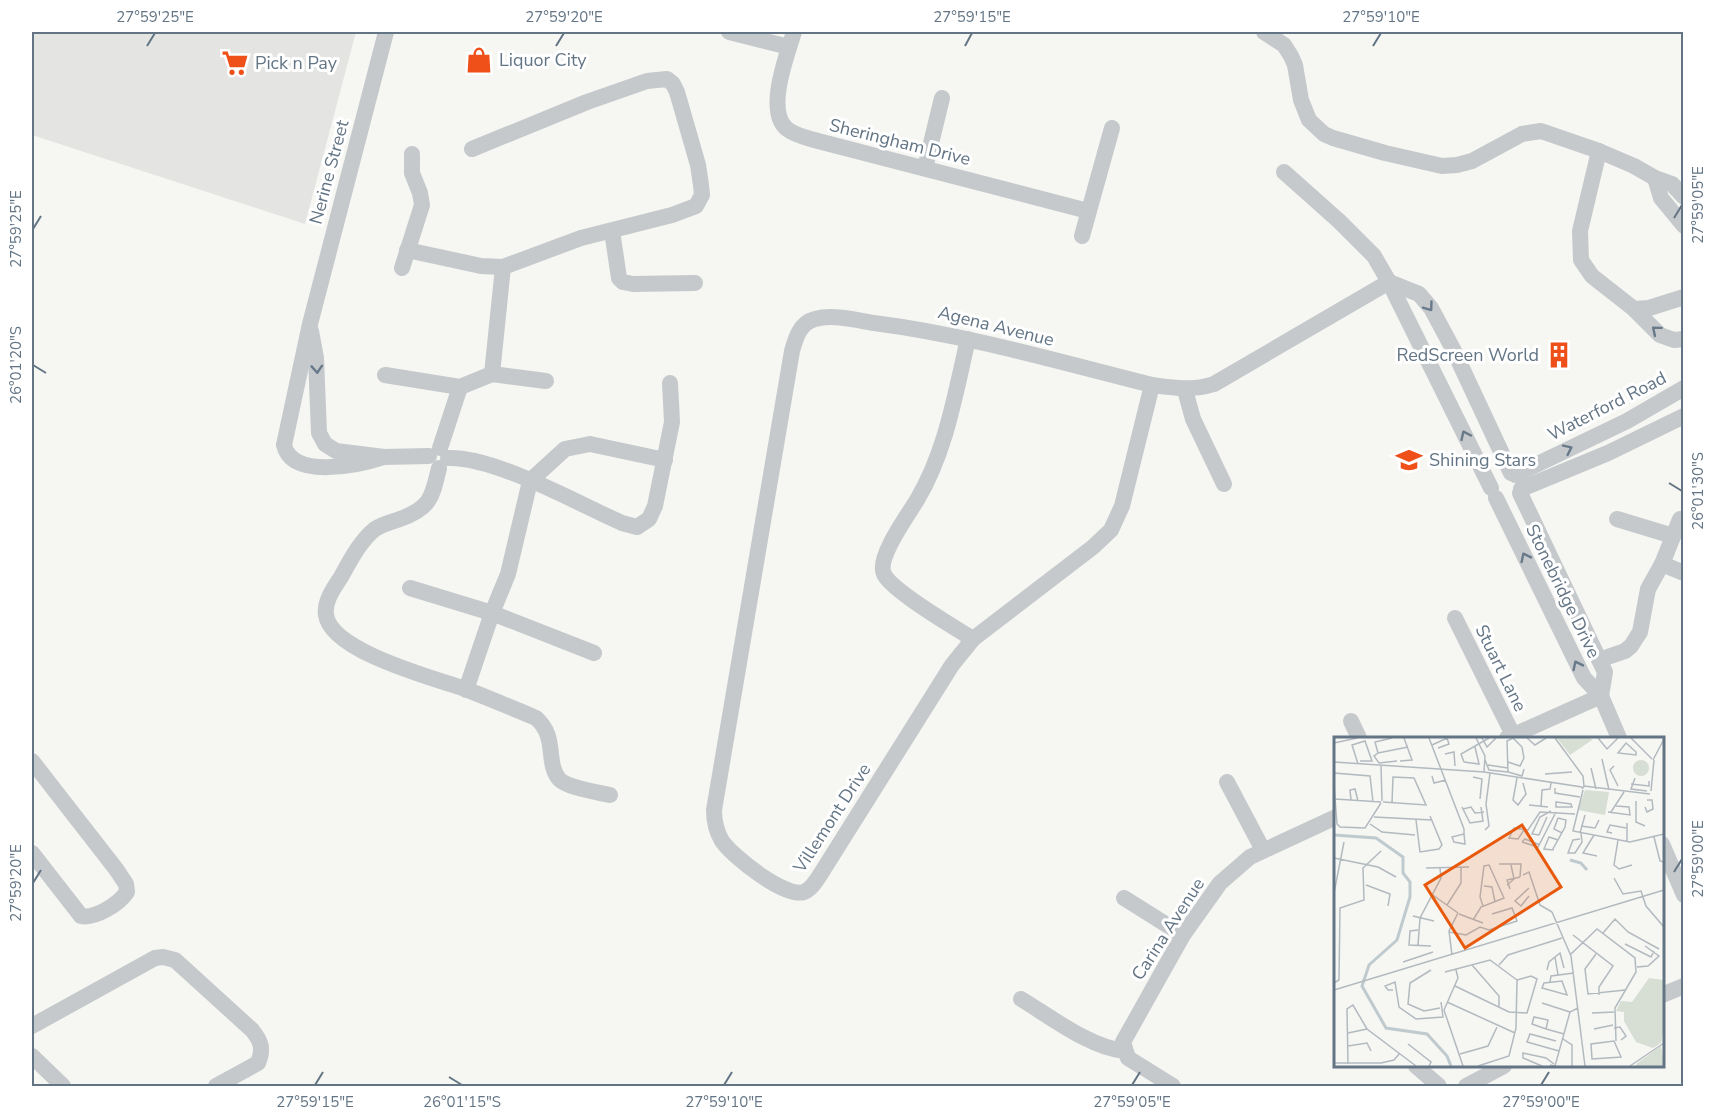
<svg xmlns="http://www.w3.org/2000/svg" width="1715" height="1118" font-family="'Nunito Sans',sans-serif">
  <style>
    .built { fill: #e4e5e3 }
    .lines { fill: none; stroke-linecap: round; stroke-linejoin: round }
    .street { stroke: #c5c9cc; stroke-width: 16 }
    .oneway { stroke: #687989 }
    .ticks { fill: none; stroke: #637585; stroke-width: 2 }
    .labels { text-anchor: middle; stroke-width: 6; stroke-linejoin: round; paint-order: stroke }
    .poi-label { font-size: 18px; fill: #637585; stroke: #fff; text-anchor: start }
    .street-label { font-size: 18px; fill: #637585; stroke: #fff }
    .inset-river { fill: none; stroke: #bfcacf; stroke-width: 3 }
    .inset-road { fill: none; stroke: #b2bac0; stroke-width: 1.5 }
    .view { fill: #e8590c; fill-opacity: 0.15; stroke: #e8590c; stroke-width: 3 }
    .inset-edge { fill: none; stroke: #637585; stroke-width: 3 }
    .neatline { fill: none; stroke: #637585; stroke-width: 2 }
    .ticks-label { font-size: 15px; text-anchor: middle; fill: #637585 }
  </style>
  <rect width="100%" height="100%" fill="#f6f6f2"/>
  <path class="built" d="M32 32H356L305 224 32 135Z"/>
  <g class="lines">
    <g class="street">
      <path d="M729 32 789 47"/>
      <path d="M794 32C787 55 765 111 787 129 796 136 808 138 818 141L1088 211"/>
      <path d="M1264 32 1284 45 1291 56 1295 65 1301 100 1309 120 1324 134 1333 138 1385 153 1442 166 1457 165 1472 161 1522 134 1541 131 1599 151 1634 166 1655 178 1672 184 1684 197"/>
      <path d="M1599 151 1580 231 1581 260 1592 276 1634 309 1660 335 1674 340 1684 339"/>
      <path d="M925 168 942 98"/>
      <path d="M1284 172 1339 221 1374 256 1389 282 1491 488"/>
      <path d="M1655 178 1661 198 1684 226"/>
      <path d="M612 231 619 278 623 282 633 284 695 283"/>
      <path d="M1082 236 1112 128"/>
      <path d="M407 250 481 266 503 267 581 238 672 215 696 206 702 195 701 185 698 165 677 92 673 84 667 79 647 81 587 102 472 149"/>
      <path d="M402 268 422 205 420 193 412 173V154"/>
      <path d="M1389 282 1419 294 1431 308 1453 349 1511 473"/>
      <path d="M1634 309 1649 308 1684 297"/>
      <path d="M311 331 316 358 319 433 325 444 336 451 384 457 429 456"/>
      <path d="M968 339C955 395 946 451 917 500 908 515 876 558 884 574 891 590 955 628 973 639"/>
      <path d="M492 374 503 267"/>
      <path d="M385 375 460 387 492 374 546 381"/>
      <path d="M1152 385 1122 506 1111 530 1093 547 973 639 952 665 820 875C816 881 811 889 804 892 785 898 733 857 722 841 716 831 714 822 714 810L792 351C796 337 800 323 815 319 833 314 856 320 874 323 968 335 1060 362 1152 385 1174 388 1192 391 1214 384L1389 282"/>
      <path d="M1185 390 1193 419 1224 484"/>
      <path d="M440 448 460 387"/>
      <path d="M384 457C360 465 292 480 284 445L310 324 386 32"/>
      <path d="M448 458C494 456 579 504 622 523L637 527 649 519 655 506 672 422 670 383"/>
      <path d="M439 468C432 497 431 508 400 519 392 522 383 524 375 529 360 541 350 561 341 577 334 588 324 601 326 615 331 652 437 679 468 690 490 699 513 708 536 718 558 737 545 762 559 779 567 788 598 792 610 795"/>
      <path d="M1515 475 1627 421 1684 388"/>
      <path d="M1521 489 1608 453 1684 416"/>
      <path d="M1520 493 1605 672 1601 696"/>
      <path d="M1496 498 1584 678 1601 696 1619 738"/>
      <path d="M1617 519 1673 536"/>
      <path d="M1662 564 1684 573"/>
      <path d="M410 588 492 613 594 653"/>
      <path d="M1455 618 1513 735"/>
      <path d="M1599 660 1625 651 1631 646 1640 632 1648 589 1662 564 1680 519"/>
      <path d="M466 690 492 613 508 574 530 481 565 449 590 444 665 460"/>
      <path d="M1351 721 1359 738"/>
      <path d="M1507 738 1601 696"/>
      <path d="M32 761 116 869 126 884 127 892C119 904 95 919 81 916L32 853"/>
      <path d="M1227 782 1263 850"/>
      <path d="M1662 844 1684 895"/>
      <path d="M1124 898 1183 935"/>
      <path d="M1662 995 1684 986"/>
      <path d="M1021 999C1051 1017 1089 1047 1124 1051"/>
      <path d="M32 1026 155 958 163 957 175 960 252 1030C261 1041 264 1049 258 1063L216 1086"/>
      <path d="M32 1056 63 1086"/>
      <path d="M1416 1066 1439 1086"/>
      <path d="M1173 1086 1128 1058 1123 1042 1183 935 1220 883 1250 857 1336 817"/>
      <path d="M1466 1086 1504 1066"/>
    </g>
  </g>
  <defs><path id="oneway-chevron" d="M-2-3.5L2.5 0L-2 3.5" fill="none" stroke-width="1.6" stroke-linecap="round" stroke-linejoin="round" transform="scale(1.5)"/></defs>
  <g class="oneway">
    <use href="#oneway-chevron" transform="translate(1429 307) rotate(54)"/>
    <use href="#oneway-chevron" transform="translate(1656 330) rotate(-140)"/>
    <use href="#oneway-chevron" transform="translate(317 369) rotate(86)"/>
    <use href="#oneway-chevron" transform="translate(1465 435) rotate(-115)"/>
    <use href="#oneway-chevron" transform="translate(1568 449) rotate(-26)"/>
    <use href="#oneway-chevron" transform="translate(1525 557) rotate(-116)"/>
    <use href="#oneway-chevron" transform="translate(1577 665) rotate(-116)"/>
  </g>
  <path class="ticks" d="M147 46 155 33M556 46 564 33M965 46 972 33M1373 46 1381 33M1674 218 1682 205M33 229 41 216M33 365 46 373M1669 483 1682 491M1674 872 1682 859M33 883 41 870M449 1077 462 1085M315 1085 323 1072M724 1085 732 1072M1132 1085 1140 1072M1541 1085 1549 1072"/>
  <defs>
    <g id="shop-bare" transform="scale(2.07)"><path d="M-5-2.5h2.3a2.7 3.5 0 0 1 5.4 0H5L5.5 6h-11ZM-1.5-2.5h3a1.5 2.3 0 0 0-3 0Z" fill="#ef4f19" stroke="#fff" stroke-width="2.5" paint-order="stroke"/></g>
    <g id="supermarket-bare" transform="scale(2.07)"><path d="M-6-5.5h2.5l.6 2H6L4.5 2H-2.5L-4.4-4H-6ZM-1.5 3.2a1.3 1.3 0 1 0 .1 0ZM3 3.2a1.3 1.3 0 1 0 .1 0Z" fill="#ef4f19" stroke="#fff" stroke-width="2.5" paint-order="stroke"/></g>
    <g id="building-bare" transform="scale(2.07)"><path d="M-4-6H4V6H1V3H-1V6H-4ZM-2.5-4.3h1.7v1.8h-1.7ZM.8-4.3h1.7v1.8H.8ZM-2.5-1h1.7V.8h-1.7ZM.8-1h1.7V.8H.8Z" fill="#ef4f19" stroke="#fff" stroke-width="2.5" paint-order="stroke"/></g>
    <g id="school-bare" transform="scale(2.07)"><path d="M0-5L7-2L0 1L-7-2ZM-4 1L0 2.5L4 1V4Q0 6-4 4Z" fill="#ef4f19" stroke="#fff" stroke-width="2.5" paint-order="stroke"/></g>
  </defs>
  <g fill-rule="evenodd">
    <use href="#shop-bare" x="479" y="60"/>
    <use href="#supermarket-bare" x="235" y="63"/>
    <use href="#building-bare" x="1559" y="355"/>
    <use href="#school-bare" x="1409" y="460"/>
  </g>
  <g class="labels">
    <g class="poi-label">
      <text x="499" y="66">Liquor City</text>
      <text x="255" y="69">Pick n Pay</text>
      <text x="1539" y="361" text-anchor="end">RedScreen World</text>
      <text x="1429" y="466">Shining Stars</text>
    </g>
    <g class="street-label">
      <text transform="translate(900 142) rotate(14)" y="6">Sheringham Drive</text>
      <text transform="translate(329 172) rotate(-75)" y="6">Nerine Street</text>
      <text transform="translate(996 326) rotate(14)" y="6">Agena Avenue</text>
      <text transform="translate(1607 406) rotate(-27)" y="6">Waterford Road</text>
      <text transform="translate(1563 591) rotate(64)" y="6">Stonebridge Drive</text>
      <text transform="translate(1501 668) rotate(64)" y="6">Stuart Lane</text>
      <text transform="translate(832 818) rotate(-57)" y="6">Villemont Drive</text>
      <text transform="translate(1168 929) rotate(-57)" y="6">Carina Avenue</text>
    </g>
  </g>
  <g transform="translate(1334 737)">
    <rect width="330" height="330" fill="#f6f6f2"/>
    <path d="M223 1H257L258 3 236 18ZM299 31a8 8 0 1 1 16 0a8 8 0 1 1-16 0ZM251 53 275 55 271 78 244 73ZM315 241 330 243V293L327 306 319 311 302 305 290 284V275L282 274 287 264 298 265ZM327 309 330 329H303L302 327Z" fill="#d7ded3"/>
    <path class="inset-river" d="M0 98 42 101 69 120V136L76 145V160L63 203 35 228 28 249 52 291 93 297 113 319 117 329M236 123 247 126 253 133"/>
    <path class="inset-road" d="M58 1 41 5 44 16 40 19 45 26 63 24M95 1 130 92M142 1 151 19 150 35M148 1 153 10 162 1M193 1 201 8 212 1M221 1 249 39 250 49M264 1 273 12 284 1M297 1 318 22M0 6 23 1M292 6 302 15V18L284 16ZM98 8 113 1 115 7 104 11M44 16 74 10M111 17 120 15 121 29M268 22 275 53M151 23 155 33 174 35M319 23 330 2M66 24 78 23 70 1M0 25 150 35 248 50M130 25 127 17 155 1M130 25 145 27 141 10M174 25 186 29 190 21 188 10 179 1 173 4 174 35 188 39 190 32M24 27 18 8 31 4 38 24H26M154 28 174 31M47 29 48 64M280 29 276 33 284 49M257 31 262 52M0 36 36 39 39 65M211 37 238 35M98 39 100 46 112 43M139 40 148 42 146 62M183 41 179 63 184 68 192 57 189 46M301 41 297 52 313 54M297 47 315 49V44M0 48 3 87 6 90 31 91 47 66M221 51V56L246 60M248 52 250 49 316 57M249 53 239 94 296 105 330 97M317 54 320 23M1 62 47 65M17 63 16 53 21 52 24 64M302 64V85L311 89M49 65 92 68 80 41 59 40 58 66M222 65 237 67 238 70H222ZM195 68 214 70M207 69 208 53 216 52 217 46M128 70 136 86 149 84 147 70M311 70 313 75 319 72 318 63H313M129 72 137 70 141 76 150 75M274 75 296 78 295 70 282 69M277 75 290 55M40 80 98 83M213 80 205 98 198 97 206 80 217 74M224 81 220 92 228 96M82 83 86 115 105 112 108 108 96 79M293 86V105M36 87 48 95 81 98M247 89 261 91 265 83M151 93 155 89 152 67 156 36M190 93 184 102 175 101 180 91 194 93 206 75 241 77M246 96 251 78M278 96 273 95 276 88 292 91M130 97 131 107 120 105 118 100 130 97V92M260 98 249 116 263 119M320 100 326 124 330 125M246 102 239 103 234 116H241L248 105 247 96M224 103 215 100 210 112 219 113V112L231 90 232 83 224 81M284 103 280 128 285 132 298 128M188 105 204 110 222 75M188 105 191 102 206 108M0 121 44 130 62 140M165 127H187L186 140M92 131 135 130M189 138 195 135 206 168 218 175M280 141 289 157 307 154 312 169 330 190M32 148 56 157 54 169M173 148 180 142 177 128M150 149 158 150 161 165M176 152 173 143 186 140M0 156 10 105M96 156 124 176M195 159 187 169 181 164 195 151M113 168 127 146V131M218 175 237 219 251 329M125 177 149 186M79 179 100 184M139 183 147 170 170 161 155 128 150 129 146 160 149 169M84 193 76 194 75 208 97 209M115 195 132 198 146 190 155 193 183 184 178 171 158 177M269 196 281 182 294 195 325 212M239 198 279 229 265 250V258M291 207 317 220 320 214M84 208 86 181 107 141 106 131M237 217 263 192 301 221 302 235 281 271 282 304M262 217 251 232 254 257 291 253M118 218 115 194 124 176M221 220 224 238M69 225 99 215M138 228 165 259V271M165 228 174 218 228 201M303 230 314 229 325 219 311 209M97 233 76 246 74 267 90 274 106 271M122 233 124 241 110 273 129 329M213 233 215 225 226 216 230 231M111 235 156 223 183 243 182 291 175 319 144 329M228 244 233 258 208 251 210 246ZM216 245 217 239 240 236M0 246 5 243 6 171 30 163 29 131 47 114M121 249 175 275 193 276 203 242 197 239 183 243M0 253 330 153M59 253H54L51 249 61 245 65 270 82 282 109 280 107 265M113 265 181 296M208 266 236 275M258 276 280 275M280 291 286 290 292 299 287 303M212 292 198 287 200 280 214 283 212 292 230 297M260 292 279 288M14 296 33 292M229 302 238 308V329M222 304 196 297 193 305 225 314M280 304 287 320 258 322 257 307ZM74 307 97 325 95 329M14 309 33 306 37 314M126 317 154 309 163 290M0 326H47L60 323 66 316M14 327 13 272 19 268 33 292 82 329M216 328 221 329 236 275 244 271M208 329 189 321V316L212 321 220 327M296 329 330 306"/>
    <path class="view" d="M188 88 227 150 131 211 91 148Z"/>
    <rect width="330" height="330" class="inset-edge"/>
  </g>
  <rect width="1715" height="1118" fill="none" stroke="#ffffff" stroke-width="66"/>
  <rect x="33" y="33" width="1649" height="1052" class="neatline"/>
  <g class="ticks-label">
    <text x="155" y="22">27°59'25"E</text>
    <text x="564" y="22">27°59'20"E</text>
    <text x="972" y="22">27°59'15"E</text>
    <text x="1381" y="22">27°59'10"E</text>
    <text transform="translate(1698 205) rotate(-90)" y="5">27°59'05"E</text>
    <text transform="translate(16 229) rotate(-90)" y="5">27°59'25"E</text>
    <text transform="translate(16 365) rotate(-90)" y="5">26°01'20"S</text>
    <text transform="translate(1698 491) rotate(-90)" y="5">26°01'30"S</text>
    <text transform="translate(1698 859) rotate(-90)" y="5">27°59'00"E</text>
    <text transform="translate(16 883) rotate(-90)" y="5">27°59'20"E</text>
    <text x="315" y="1107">27°59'15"E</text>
    <text x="462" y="1107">26°01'15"S</text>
    <text x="724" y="1107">27°59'10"E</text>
    <text x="1132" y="1107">27°59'05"E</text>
    <text x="1541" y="1107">27°59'00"E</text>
  </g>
</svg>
